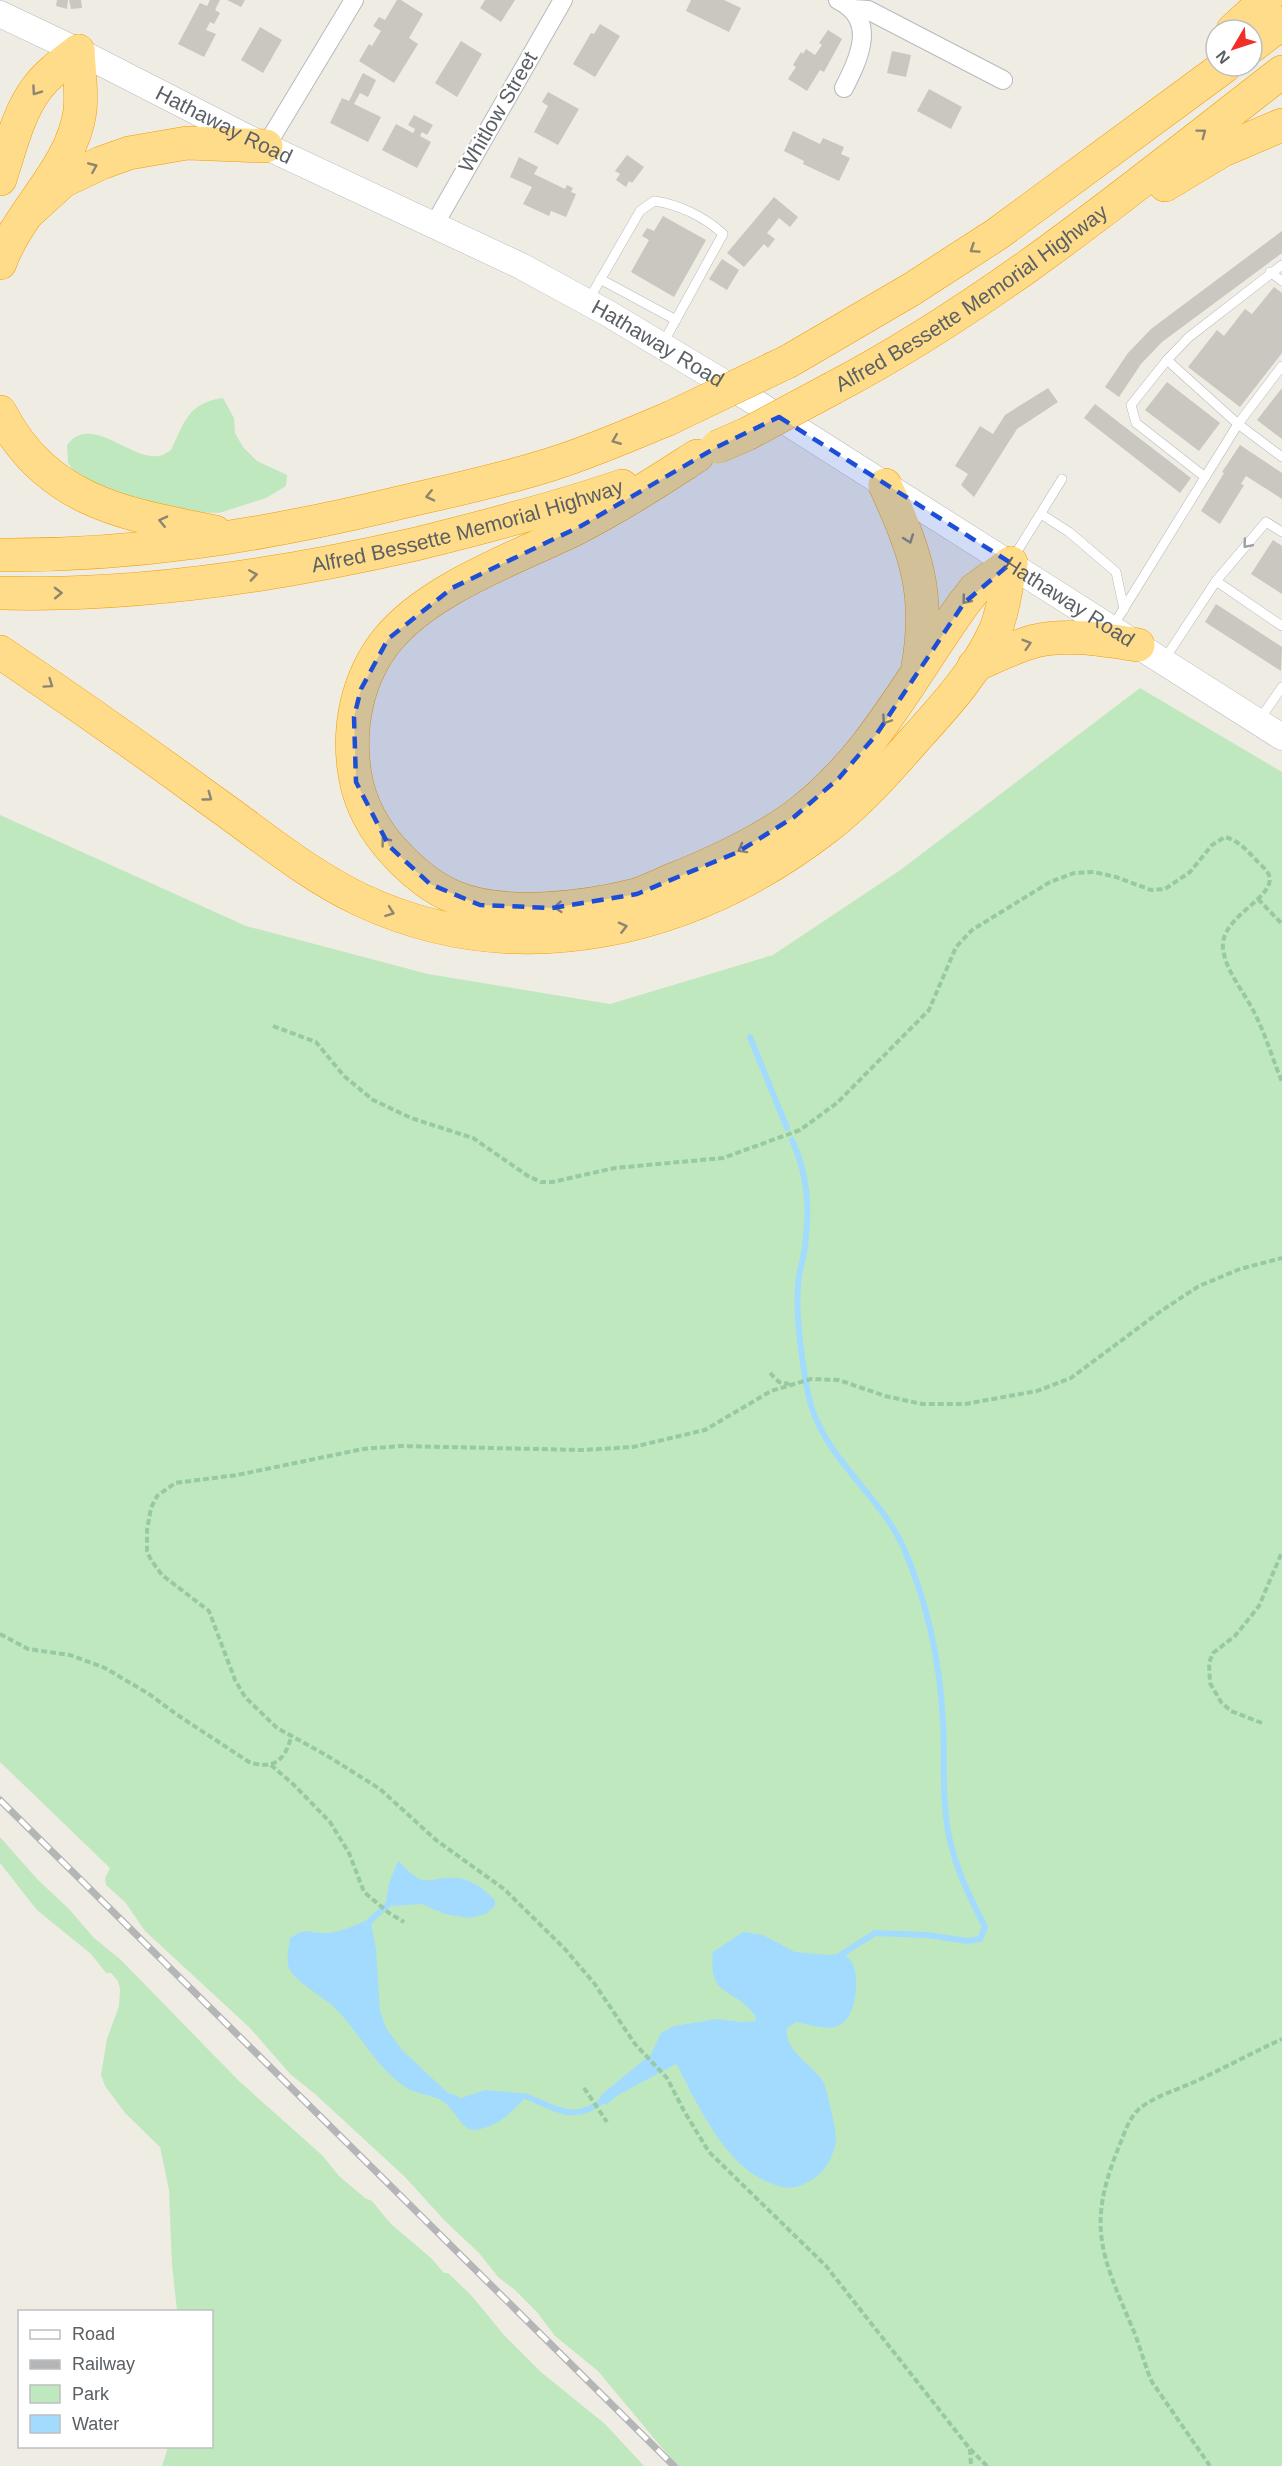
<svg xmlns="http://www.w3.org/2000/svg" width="1282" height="2466" font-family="Helvetica,sans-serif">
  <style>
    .green { fill: #c0e8be }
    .water { fill: #a3dbff }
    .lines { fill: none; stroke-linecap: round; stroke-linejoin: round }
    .stream { stroke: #a3dbff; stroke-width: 6 }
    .building { fill: #cac6c0 }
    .lane-casing { stroke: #b6babe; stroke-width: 10 }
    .street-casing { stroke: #b6babe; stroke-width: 20 }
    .secondary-casing { stroke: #b7bbc0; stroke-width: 27 }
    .highway-casing { stroke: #f29c00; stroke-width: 34 }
    .path { stroke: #97c9a3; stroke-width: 4; stroke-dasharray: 6 3; stroke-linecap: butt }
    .lane { stroke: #fff; stroke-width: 9 }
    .street { stroke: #fff; stroke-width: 18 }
    .secondary { stroke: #fff; stroke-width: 26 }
    .highway { stroke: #ffdc8a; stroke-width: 33 }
    .rail-casing { stroke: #b4b5b6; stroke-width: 7 }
    .rail { stroke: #fff; stroke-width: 4.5; stroke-dasharray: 14; stroke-linecap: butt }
    .highway-bridge-casing { stroke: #f29c00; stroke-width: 34; stroke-linecap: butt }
    .highway-bridge { stroke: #ffdc8a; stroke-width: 33 }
    .oneway { stroke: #8c8570 }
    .oneway2 { stroke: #9da0a3 }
    .marked { fill: #1d4ed8; fill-opacity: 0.2; stroke: #1d4ed8; stroke-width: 4.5; stroke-dasharray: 12 8; stroke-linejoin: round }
    .labels { text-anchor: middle; stroke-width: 4.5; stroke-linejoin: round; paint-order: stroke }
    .street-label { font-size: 21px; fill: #5b6065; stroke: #fff }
  </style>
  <rect width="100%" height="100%" fill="#efece3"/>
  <g class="green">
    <path d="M223 398 234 418 235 433 243 447 257 461 287 475 286 486 266 498 219 513 165 511 117 499 73 470 68 463 67 445C91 413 130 460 158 456 162 456 168 452 171 450 185 421 188 403 223 398Z"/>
    <path d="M1140 688 1282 772V2466H677L598 2371 555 2336 537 2312 515 2290 498 2277 479 2253 445 2221 405 2177 315 2094 290 2074 250 2028 145 1931 125 1902 106 1885 105 1878 110 1868 0 1762V815L246 926 428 974 610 1004 773 955 899 871Z"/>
    <path d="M0 1837 37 1879 69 1909 94 1938 120 1959 239 2081 323 2156 339 2176 365 2198 372 2201 391 2224 431 2258 444 2273H448L471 2295 504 2335 541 2372 605 2424 644 2466H162L168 2447 212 2446V2312L177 2311 172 2265 169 2190 160 2147 125 2113 105 2086 101 2075 107 2039 119 2006 120 1989 118 1981 111 1973H106L91 1954 37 1910 0 1863Z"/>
  </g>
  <g class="water">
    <path d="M398 1861C405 1867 412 1876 420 1879 428 1882 436 1879 444 1878 465 1875 480 1885 495 1900V1906L486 1914 469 1918 445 1914 422 1904 391 1906 386 1902 389 1883Z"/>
    <path d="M367 1920 371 1923 376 1949 380 2010 386 2028 403 2051 447 2092 461 2098 485 2090 521 2093 525 2096 524 2099C510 2114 496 2128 474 2130 462 2130 453 2108 444 2102 433 2094 417 2095 405 2087 376 2068 360 2033 335 2008 326 1999 295 1981 290 1970 285 1961 289 1948 290 1938 309 1926 308 1934 326 1933 341 1932 353 1926 367 1920Z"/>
    <path d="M743 1932 763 1935 795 1952 829 1955 843 1953C847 1957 853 1961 854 1967 859 1984 856 2018 838 2026 827 2031 807 2024 796 2022L787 2028C784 2052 813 2064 824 2083 827 2090 837 2133 836 2140 835 2152 827 2169 817 2176 809 2183 794 2190 783 2187 737 2177 713 2132 691 2093 686 2083 682 2073 676 2064L618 2095 606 2105 601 2102 600 2096 651 2054 661 2033 674 2026 717 2019 741 2022 755 2021 756 2017C737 1987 707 2000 713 1952Z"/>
  </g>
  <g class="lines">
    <g class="stream">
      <path d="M750 1037 787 1128"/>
      <path d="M792 1140C808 1175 810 1209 805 1246 804 1257 800 1267 799 1277 794 1311 802 1360 808 1394 821 1457 881 1494 905 1551 928 1605 940 1664 943 1722 945 1753 942 1786 946 1817 950 1857 967 1892 985 1927L980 1939 968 1941 927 1935 875 1933 839 1956"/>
      <path d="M369 1922 388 1904"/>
      <path d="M525 2096C557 2108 574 2125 606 2098"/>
    </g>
  </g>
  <g class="building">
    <path d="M57 0H68L67 9 56 6Z"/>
    <path d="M69 0H81L82 8 71 9Z"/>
    <path d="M210 0H220L215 10 220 13 214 24 210 22 206 30 216 34 204 57 178 44 200 3 207 6Z"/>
    <path d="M227 0H245L241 7Z"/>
    <path d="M397 0H401L423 14 409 38 418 44 394 83 359 61 369 44 372 46 381 31 373 26 379 17 385 20Z"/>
    <path d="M485 0H515L501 22 480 8Z"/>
    <path d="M691 0H724L741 8 729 32 686 11Z"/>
    <path d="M600 24 620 36 595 77 573 64 591 33 594 34Z"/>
    <path d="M260 27 282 40 263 73 241 60Z"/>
    <path d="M828 30 842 39 824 72 820 70 807 91 788 79 796 67 793 65 801 52 803 54 806 49 815 55 822 45 819 43Z"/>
    <path d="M461 41 482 54 457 97 435 83Z"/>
    <path d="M892 51 911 55 906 77 887 73Z"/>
    <path d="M363 73 376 80 368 97 360 93 354 104 381 117 368 142 330 123 342 98 349 101Z"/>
    <path d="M929 89 962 107 951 129 917 111Z"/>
    <path d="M548 92 579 109 558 145 534 132 548 106 542 102Z"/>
    <path d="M414 115 433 125 427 135 422 132 420 136 431 142 417 168 382 150 396 124 413 133 415 129 408 125Z"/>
    <path d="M793 131 820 144 823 138 844 147 841 154 850 158 839 181 803 164 804 161 784 151Z"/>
    <path d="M627 155 644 167 632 183 629 181 626 187 616 180 620 174 615 171Z"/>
    <path d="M519 157 538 167 534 174 565 189 567 185 573 188 571 192 576 194 566 217 551 211 549 216 523 204 532 187 510 177Z"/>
    <path d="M774 197 798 217 790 227 779 218 767 233 775 239 768 248 764 244 744 267 727 253Z"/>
    <path d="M663 216 706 240 674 297 631 272 649 240 642 236 647 228 654 231Z"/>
    <path d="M1282 231V253L1162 342 1141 364 1119 397 1105 387 1128 353 1151 329Z"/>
    <path d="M722 259 739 270 727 290 709 279Z"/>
    <path d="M1274 287 1282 293V353L1240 407 1188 367 1217 330 1224 336 1245 309 1252 314Z"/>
    <path d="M1167 382 1220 423 1199 451 1145 410Z"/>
    <path d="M1048 388 1058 402 1017 429 974 497 961 485 968 474 955 466 980 426 993 434 1005 415Z"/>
    <path d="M1282 388V439L1257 420Z"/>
    <path d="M1095 404 1191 478 1180 493 1084 418Z"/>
    <path d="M1240 445 1282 473V499L1246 476 1241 484 1244 485 1220 524 1201 511 1224 473 1222 472Z"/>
    <path d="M1273 540 1282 546V594L1251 574Z"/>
    <path d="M1216 604 1282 647 1281 671 1205 622Z"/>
  </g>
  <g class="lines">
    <g class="lane-casing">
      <g id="lane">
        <path d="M1282 265 1189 337 1167 360 1238 424 1282 457"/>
        <path d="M1270 272 1282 281"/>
        <path d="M600 279 676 320"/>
        <path d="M588 301 640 211 654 201C678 204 705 217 723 234L662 345"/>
        <path d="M1167 360 1131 405 1136 423 1205 477"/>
        <path d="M1041 514 1069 532 1116 572 1124 609"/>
        <path d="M1013 558 1062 479"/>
        <path d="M1216 581 1266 522 1282 532"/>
        <path d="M1113 626 1238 424 1282 366"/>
        <path d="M1164 660 1216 581 1282 626"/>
        <path d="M1260 719 1282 687"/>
      </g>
    </g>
    <g class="street-casing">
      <g id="street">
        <path d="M838 0C878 20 859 58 844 88"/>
        <path d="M852 9 868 10 1003 80"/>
        <path d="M266 146 354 0"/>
        <path d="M434 225 563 0"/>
      </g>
    </g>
    <g class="secondary-casing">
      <g id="secondary">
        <path id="s1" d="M0 14 78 51 248 138 521 266 609 314 739 392 1282 737"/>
      </g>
    </g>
    <g class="highway-casing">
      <g id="highway">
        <path d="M1233 30 1266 0"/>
        <path d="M1252 46 1282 23"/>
        <path d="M0 179C10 149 18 113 37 88 48 73 64 62 78 51"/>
        <path d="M1165 185 1223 150 1282 125"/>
        <path d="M29 212 63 181 101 163 129 153 187 143 266 146"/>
        <path d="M0 263C19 210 72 169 80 111 82 91 79 71 78 51"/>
        <path d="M789 361 912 289 997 234 1225 66"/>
        <path id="s2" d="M833 388C995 303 1138 183 1282 72"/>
        <path d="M0 412C47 502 124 514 215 532"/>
        <path d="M697 456C658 481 620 506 579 527 519 557 431 587 388 639 357 677 347 728 355 775 360 805 376 833 397 855 413 872 432 888 454 897 504 918 584 908 636 895 648 891 660 885 672 880 715 863 756 844 794 817 870 761 910 678 964 603L975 589 1011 563"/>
        <path d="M885 485C915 551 931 593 918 666"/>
        <path d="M0 555C134 556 260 536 390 505 444 492 499 481 552 464 593 451 632 434 670 418"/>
        <path id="s3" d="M0 593C139 597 281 575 416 544 485 527 554 509 622 486"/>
        <path d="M0 652C70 699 140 748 208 798 258 833 306 874 361 900 520 974 692 931 826 828 860 802 888 770 916 738 945 706 977 671 995 631 1004 610 1006 585 1011 563"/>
        <path d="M974 666C994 657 1013 647 1035 641 1068 633 1105 640 1138 645"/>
      </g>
    </g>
    <g class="path">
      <path d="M1258 899 1282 924"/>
      <path d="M273 1026 316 1042 344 1076 373 1100 411 1118 473 1138 528 1176 541 1182H552L615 1168 723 1158 800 1130 837 1103 929 1010 956 947 972 930 1050 882 1074 873 1094 872 1116 877 1151 890 1165 889 1190 872 1212 845 1225 837C1237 840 1246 849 1254 858 1259 863 1266 869 1269 875 1277 898 1219 916 1223 949 1226 972 1245 993 1255 1014 1266 1036 1273 1060 1282 1082"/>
      <path d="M770 1373 779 1382 789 1384"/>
      <path d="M0 1634 28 1649 70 1655 105 1668 149 1694 176 1714 249 1762C273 1770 285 1761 291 1737"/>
      <path d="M1262 1723 1231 1711 1221 1702 1210 1683 1209 1663 1213 1653 1235 1636 1259 1606 1282 1552"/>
      <path d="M271 1765 294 1785 330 1822 349 1853 364 1892 389 1913 404 1922"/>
      <path d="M584 2088 607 2122"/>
      <path d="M970 2449 971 2466"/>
      <path d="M987 2466 970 2449 826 2266 709 2152 684 2111 667 2078 635 2044 594 1983 564 1948 504 1889 436 1840 380 1789 326 1755 277 1728 245 1697 235 1680 209 1611 162 1575 151 1560 147 1551V1530L151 1508 157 1496 175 1483 237 1475 363 1449 400 1446 582 1450 633 1447 705 1430 771 1391 811 1379 839 1380 885 1396 922 1404H965L1037 1391 1071 1378 1161 1311 1199 1286 1240 1269 1282 1258"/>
      <path d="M1210 2466 1152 2382C1144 2364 1140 2345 1132 2327 1101 2254 1087 2226 1118 2149 1124 2135 1128 2119 1139 2109 1155 2096 1174 2091 1192 2083 1222 2069 1252 2053 1282 2039"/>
    </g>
    <use href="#lane" class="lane"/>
    <use href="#street" class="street"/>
    <use href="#secondary" class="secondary"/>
    <use href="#highway" class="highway"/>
    <g class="rail-casing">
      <path id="rail" d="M0 1800 674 2466"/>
    </g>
    <use href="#rail" class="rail"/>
    <g class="highway-bridge-casing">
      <g id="highway-bridge">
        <path d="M670 418 789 361"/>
        <path d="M717 447 747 434 833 388"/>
      </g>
    </g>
    <use href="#highway-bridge" class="highway-bridge"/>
  </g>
  <defs><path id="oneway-chevron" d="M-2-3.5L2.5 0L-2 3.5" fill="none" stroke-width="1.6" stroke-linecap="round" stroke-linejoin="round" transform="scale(1.5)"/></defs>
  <g class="oneway">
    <use href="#oneway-chevron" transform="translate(36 91) rotate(125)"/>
    <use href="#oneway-chevron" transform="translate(1202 133) rotate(-37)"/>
    <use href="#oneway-chevron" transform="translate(93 167) rotate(-23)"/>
    <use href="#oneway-chevron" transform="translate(974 249) rotate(146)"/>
    <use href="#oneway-chevron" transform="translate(616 440) rotate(158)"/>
    <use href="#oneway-chevron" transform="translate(430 496) rotate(167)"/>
    <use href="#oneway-chevron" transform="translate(163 521) rotate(-167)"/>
    <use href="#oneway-chevron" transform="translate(909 539) rotate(70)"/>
    <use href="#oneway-chevron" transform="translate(253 575) rotate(-9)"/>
    <use href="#oneway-chevron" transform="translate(58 593) rotate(-1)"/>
    <use href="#oneway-chevron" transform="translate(966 600) rotate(129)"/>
    <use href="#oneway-chevron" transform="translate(1027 644) rotate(-17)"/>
    <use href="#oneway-chevron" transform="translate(49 684) rotate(35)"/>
    <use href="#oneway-chevron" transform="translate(886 720) rotate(124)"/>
    <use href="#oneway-chevron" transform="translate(208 797) rotate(36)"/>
    <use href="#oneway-chevron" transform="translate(385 841) rotate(-127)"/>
    <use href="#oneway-chevron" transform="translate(742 849) rotate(151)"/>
    <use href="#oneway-chevron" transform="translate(558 907) rotate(175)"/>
    <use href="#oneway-chevron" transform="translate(390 912) rotate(20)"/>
    <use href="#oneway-chevron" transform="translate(623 927) rotate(-14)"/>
  </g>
  <use class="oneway2" href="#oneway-chevron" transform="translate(1247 544) rotate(130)"/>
  <path class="marked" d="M779 417 1011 563 964 603 876 735 839 778 794 817 738 852 637 894 552 908 480 905 430 884 389 846 356 782 354 717 361 689 388 639 452 588 581 526 717 447Z"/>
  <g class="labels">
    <g class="street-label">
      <text transform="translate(498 112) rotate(-60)" y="7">Whitlow Street</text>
      <text dy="7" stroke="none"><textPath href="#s1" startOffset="250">Hathaway Road</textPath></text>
      <text dy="7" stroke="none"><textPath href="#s2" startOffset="165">Alfred Bessette Memorial Highway</textPath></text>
      <text dy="7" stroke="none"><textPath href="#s1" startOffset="736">Hathaway Road</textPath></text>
      <text dy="7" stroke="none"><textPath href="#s3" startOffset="474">Alfred Bessette Memorial Highway</textPath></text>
      <text dy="7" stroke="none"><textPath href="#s1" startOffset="1222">Hathaway Road</textPath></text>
    </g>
  </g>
  <rect x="18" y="2310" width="195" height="138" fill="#ffffff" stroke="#bdbfc1" stroke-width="1.5"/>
  <rect x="30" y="2330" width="30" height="9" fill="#ffffff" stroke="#bdbfc1" stroke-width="1.5"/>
  <text x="72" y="2340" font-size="18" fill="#5b6065">Road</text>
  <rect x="30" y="2360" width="30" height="9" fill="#b4b5b6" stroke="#bdbfc1" stroke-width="1.5"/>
  <text x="72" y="2370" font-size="18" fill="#5b6065">Railway</text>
  <rect x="30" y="2385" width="30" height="18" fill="#c0e8be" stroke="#bdbfc1" stroke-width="1.5"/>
  <text x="72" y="2400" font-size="18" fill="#5b6065">Park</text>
  <rect x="30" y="2415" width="30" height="18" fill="#a3dbff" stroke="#bdbfc1" stroke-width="1.5"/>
  <text x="72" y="2430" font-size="18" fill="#5b6065">Water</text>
  <g transform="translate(1234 48) rotate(231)"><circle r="28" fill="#ffffff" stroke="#bdbfc1" stroke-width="1.5"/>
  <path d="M0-4.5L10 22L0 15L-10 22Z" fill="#f12e27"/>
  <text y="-9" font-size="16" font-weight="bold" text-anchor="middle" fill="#5b6065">N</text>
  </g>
</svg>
